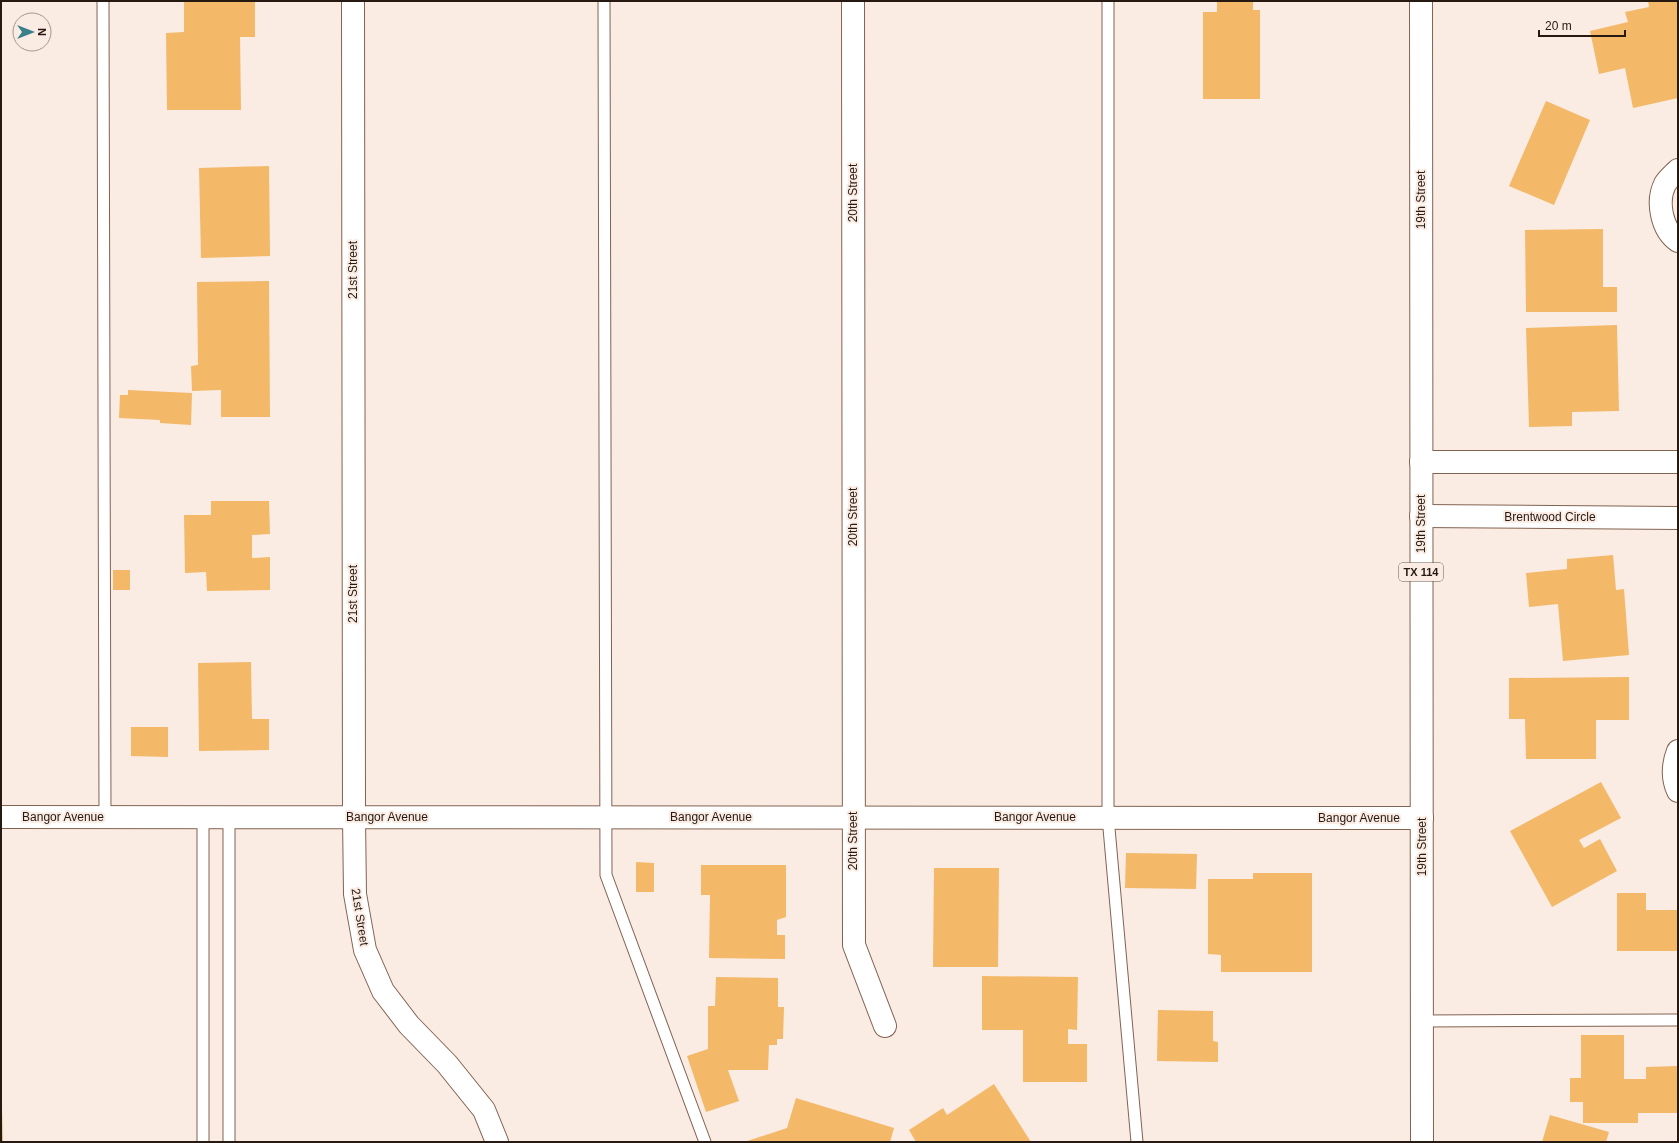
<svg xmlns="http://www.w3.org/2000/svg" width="1679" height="1143" font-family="Arial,sans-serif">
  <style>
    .building { fill: #f3b968 }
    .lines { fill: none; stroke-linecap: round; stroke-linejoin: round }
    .lane-casing { stroke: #826351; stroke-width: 13 }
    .street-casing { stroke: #826351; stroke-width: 24 }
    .primary-casing { stroke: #826351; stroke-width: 24 }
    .lane { stroke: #fff; stroke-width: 11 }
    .street { stroke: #fff; stroke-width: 22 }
    .primary { stroke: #fff; stroke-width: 22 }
    .labels { text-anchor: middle; stroke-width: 4; stroke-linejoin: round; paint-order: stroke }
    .shield { fill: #faebe3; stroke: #665851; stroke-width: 1 }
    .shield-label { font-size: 11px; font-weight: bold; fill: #261912 }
    .street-label { font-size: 12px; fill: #261912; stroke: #faebe3 }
  </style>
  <rect width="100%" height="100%" fill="#faebe3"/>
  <g class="building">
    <path d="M184 1H255V37H240L241 110H167L166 33 184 32Z"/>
    <path d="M1217 1H1253V10H1260V99H1203V12H1217Z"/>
    <path d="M1648 1H1678V98L1633 108 1625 68 1599 74 1590 31 1628 22 1625 12 1649 7Z"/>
    <path d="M1546 101 1590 120 1554 205 1509 186Z"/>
    <path d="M269 166 270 256 201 258 199 168Z"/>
    <path d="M1603 229V287H1617V312H1526L1525 230Z"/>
    <path d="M269 281 270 417H221V390L192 391 191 366 198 365 197 282Z"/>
    <path d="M1617 325 1619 411 1572 412V426L1529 427 1526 328Z"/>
    <path d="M128 390 192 393 191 425 160 423V420L119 418 120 395H128Z"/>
    <path d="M211 501H269L270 534 252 535V558L270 557V590L207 591 206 572 185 573 184 515H211Z"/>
    <path d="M1613 555 1616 590 1624 589 1629 655 1563 661 1558 604 1529 607 1526 573 1567 569V559Z"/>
    <rect x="113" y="570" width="17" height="20"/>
    <path d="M251 662 252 719H269V750L199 751 198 663Z"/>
    <path d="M1629 677V720H1596V759H1526L1525 719H1509V678Z"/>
    <path d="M131 727H168V757L131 756Z"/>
    <path d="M1601 782 1621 818 1579 840 1584 848 1600 839 1617 871 1552 907 1510 831Z"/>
    <path d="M1126 853 1197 854 1196 889 1125 888Z"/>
    <path d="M636 862 654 863V892H636Z"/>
    <path d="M701 865H786V917L777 920V935H785V959L709 958 710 895H701Z"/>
    <path d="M934 868H999L998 967H933Z"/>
    <path d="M1253 873H1312V972H1221V955L1208 954V879H1253Z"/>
    <path d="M1617 893H1646V910H1678V951H1617Z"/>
    <path d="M982 976 1078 977 1077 1030 1068 1029V1044H1087V1082H1023V1030H982Z"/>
    <path d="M716 977 778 978V1007H784L783 1039H777V1045H769L768 1070H728L739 1101 706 1112 687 1056 708 1049V1006H715Z"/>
    <path d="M1158 1010 1213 1011V1041L1218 1042V1062L1157 1061Z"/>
    <path d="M1581 1035H1624V1079H1646V1067L1678 1066V1113H1638V1123H1583V1102H1570V1078H1581Z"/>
    <path d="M994 1084 1031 1142H916L909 1130 943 1108 947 1115Z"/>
    <path d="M796 1098 894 1128 890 1142H744L787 1128Z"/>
    <path d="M1 1107H2L3 1141H1Z"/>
    <path d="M1550 1115 1609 1132 1606 1142H1542Z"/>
  </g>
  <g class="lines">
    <g class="lane-casing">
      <g id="lane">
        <path d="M103 1 105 817"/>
        <path d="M604 1 606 875 705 1142"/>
        <path d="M1108 1V817L1137 1142"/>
        <path d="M229 817V1142"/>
        <path d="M1422 1021 1678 1020"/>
        <path d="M203 1142V817"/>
      </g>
    </g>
    <g class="street-casing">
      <g id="street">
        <path d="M353 1 354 817 355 894 365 950 383 991 409 1025 447 1064 484 1110 497 1142"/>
        <path d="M853 1 854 945 885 1026"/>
        <path d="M1678 170C1674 174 1668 179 1665 184 1656 202 1662 230 1678 241"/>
        <path d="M1421 462H1678"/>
        <path d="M1421 516 1678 518"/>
        <path d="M1678 751C1673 764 1672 778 1678 791"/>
        <path d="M1 817 1422 818"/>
      </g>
    </g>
    <g class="primary-casing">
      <path id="primary" d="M1421 1 1422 1142"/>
    </g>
    <use href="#lane" class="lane"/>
    <use href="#street" class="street"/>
    <use href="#primary" class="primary"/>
  </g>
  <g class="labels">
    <rect class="shield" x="1399" y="563" width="44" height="18" rx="3"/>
    <g class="shield-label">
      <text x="1421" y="576">TX 114</text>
    </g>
    <g class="street-label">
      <text transform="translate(853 193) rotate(-90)" y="4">20th Street</text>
      <text transform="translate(1421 200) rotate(-90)" y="4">19th Street</text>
      <text transform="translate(353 270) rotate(-90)" y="4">21st Street</text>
      <text transform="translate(853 517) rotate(-90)" y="4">20th Street</text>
      <text x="1550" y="521">Brentwood Circle</text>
      <text transform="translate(1421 524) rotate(-90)" y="4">19th Street</text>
      <text transform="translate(353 594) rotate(-90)" y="4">21st Street</text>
      <text x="63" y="821">Bangor Avenue</text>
      <text x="387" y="821">Bangor Avenue</text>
      <text x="711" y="821">Bangor Avenue</text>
      <text x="1035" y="821">Bangor Avenue</text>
      <text x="1359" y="822">Bangor Avenue</text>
      <text transform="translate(853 841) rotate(-90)" y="4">20th Street</text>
      <text transform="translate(1422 847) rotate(-90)" y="4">19th Street</text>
      <text transform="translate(360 917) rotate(81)" y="4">21st Street</text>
    </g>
  </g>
  <rect width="1679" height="1143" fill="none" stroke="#261912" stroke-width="4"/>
  <g transform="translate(32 32) rotate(90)"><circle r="19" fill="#faebe3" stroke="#a5978f"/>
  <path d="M0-3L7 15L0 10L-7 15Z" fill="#39808a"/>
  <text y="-6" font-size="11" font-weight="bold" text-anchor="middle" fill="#261912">N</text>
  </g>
  <path d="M1539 30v6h86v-6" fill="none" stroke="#261912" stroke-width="2"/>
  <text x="1545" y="30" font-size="12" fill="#261912" stroke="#faebe3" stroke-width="3" paint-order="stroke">20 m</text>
</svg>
